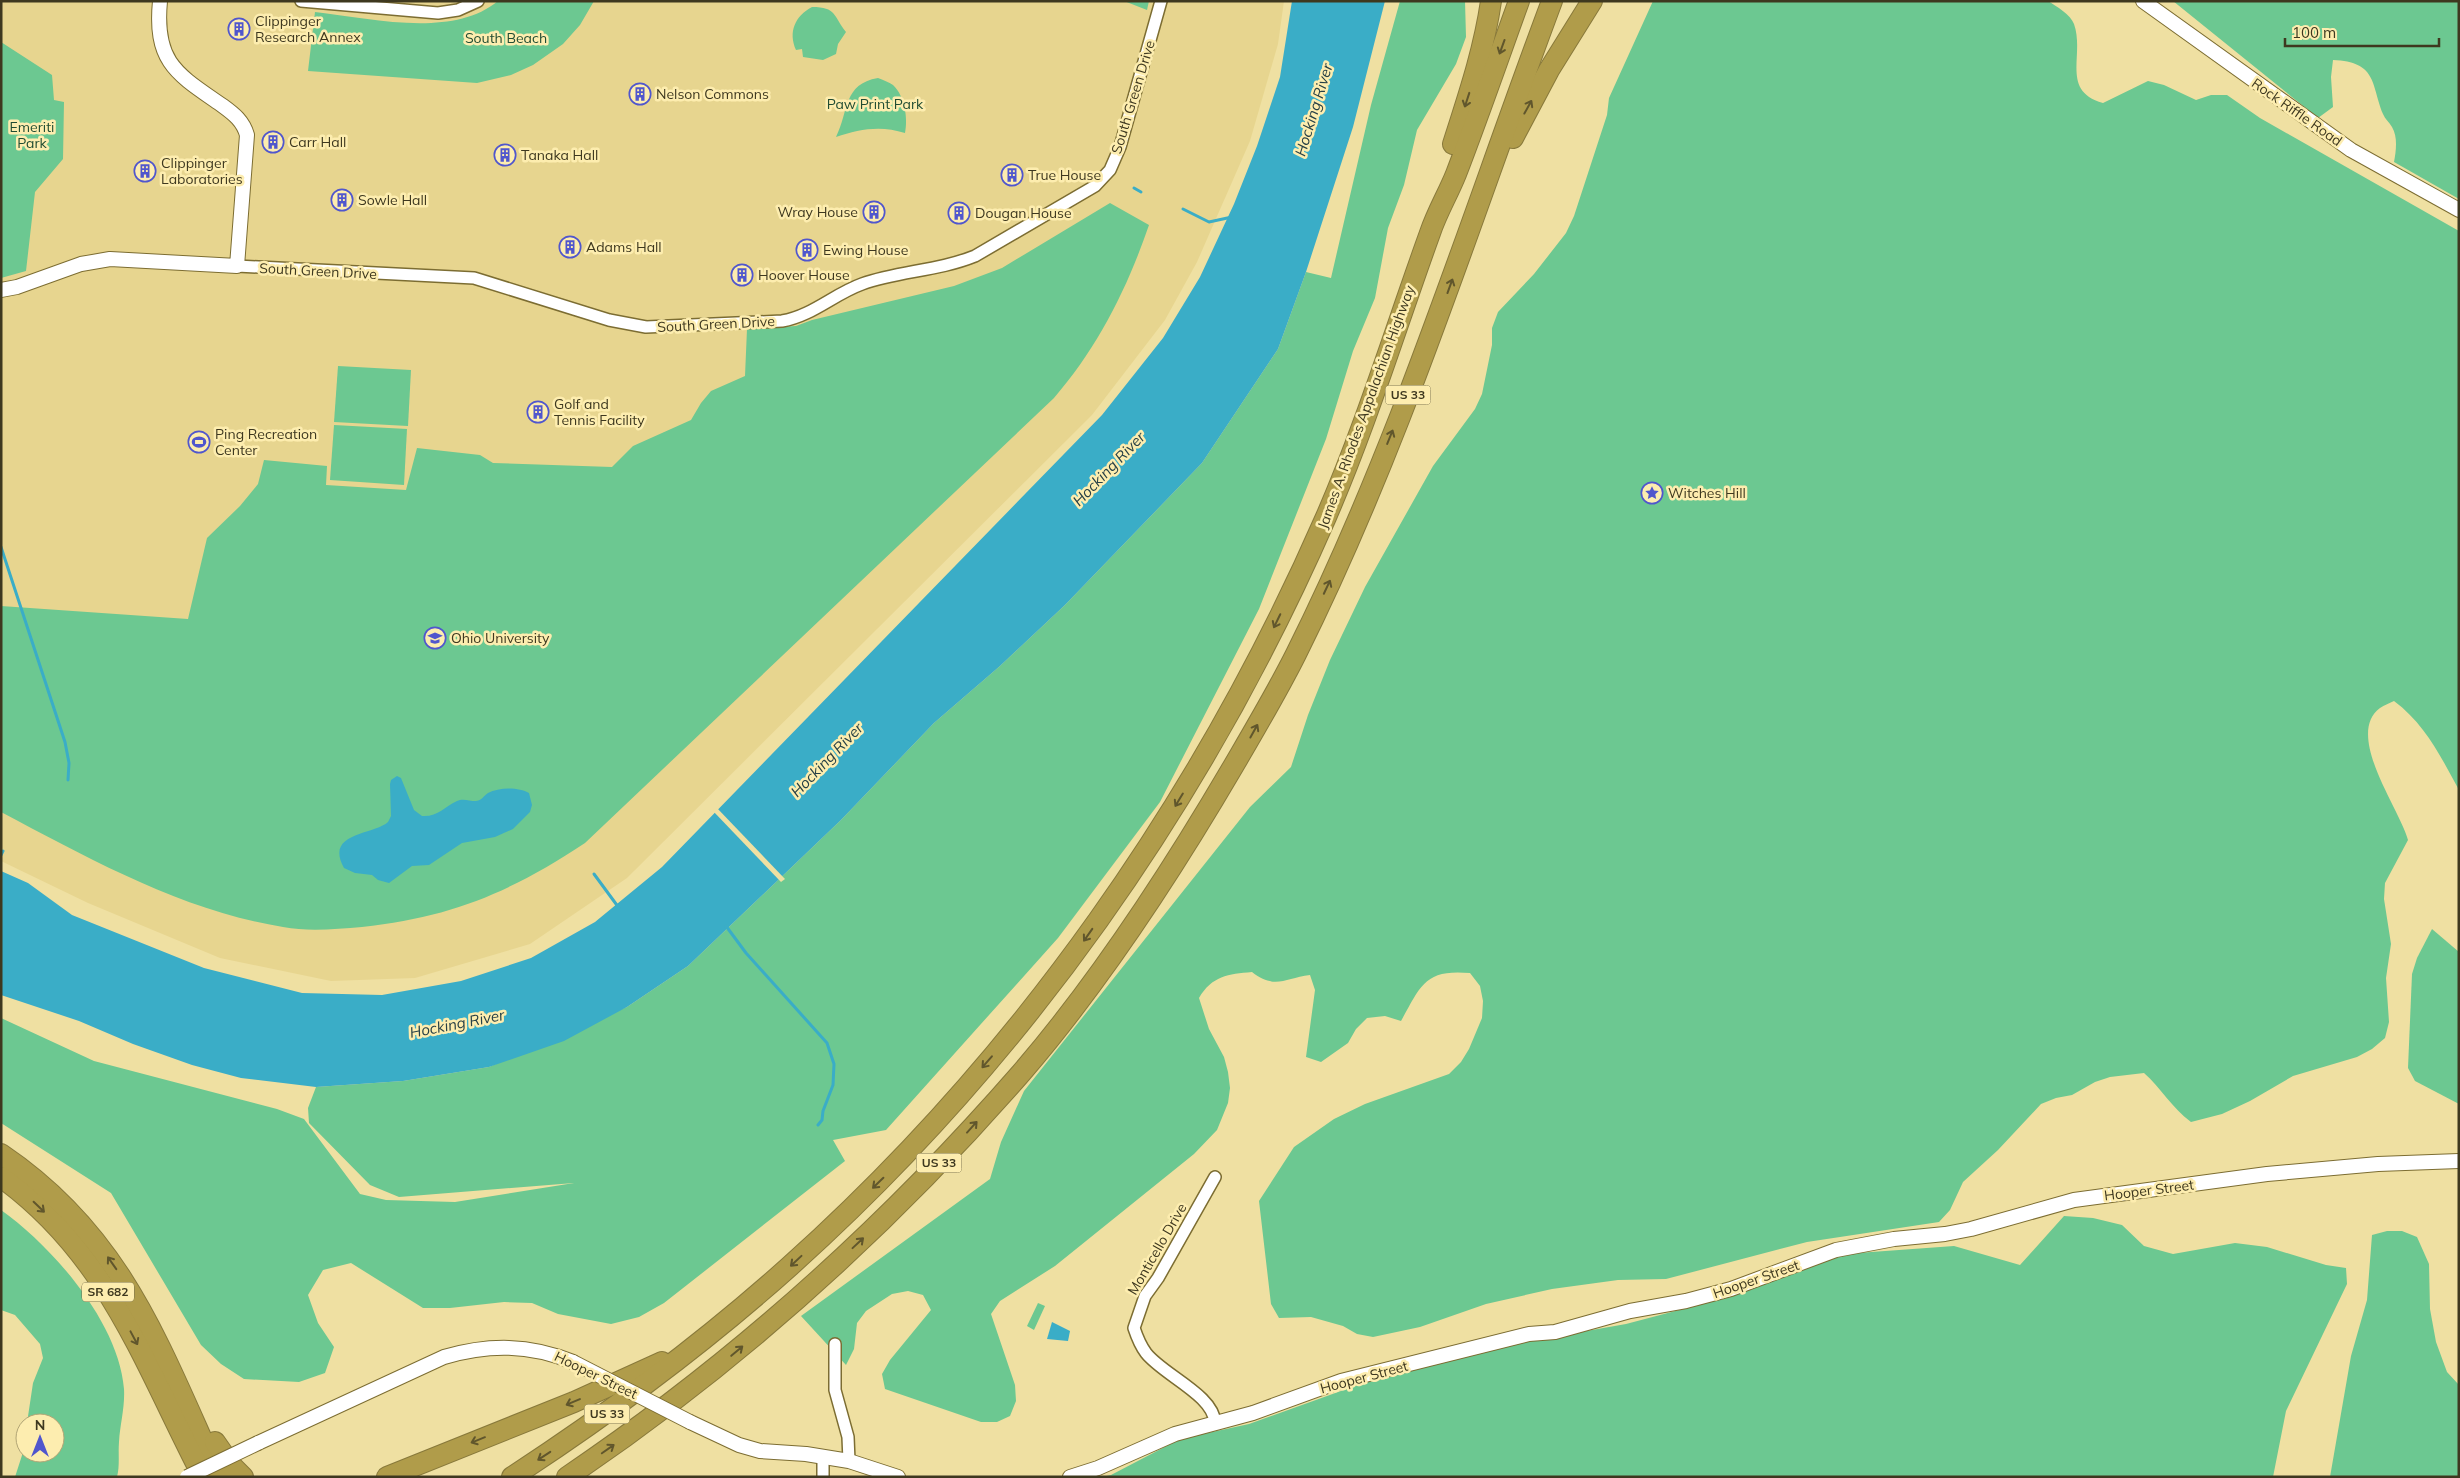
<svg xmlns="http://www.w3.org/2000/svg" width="2460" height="1478" font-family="Mulish,sans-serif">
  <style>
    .built { fill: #e7d58f }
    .green { fill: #6cc891 }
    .water { fill: #3aadc7 }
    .pier { fill: #efe0a2 }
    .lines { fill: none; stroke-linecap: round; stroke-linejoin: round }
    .stream { stroke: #3aadc7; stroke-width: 3 }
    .minor-casing { stroke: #7c6d32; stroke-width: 14 }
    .tertiary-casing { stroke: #7c6d32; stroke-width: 16 }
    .motorway-casing { stroke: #88793b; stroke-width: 22 }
    .minor { stroke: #fff; stroke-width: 11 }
    .tertiary { stroke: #fff; stroke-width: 14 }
    .motorway { stroke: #b09c4a; stroke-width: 20 }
    .tertiary-bridge-casing { stroke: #7c6d32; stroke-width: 16; stroke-linecap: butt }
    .tertiary-bridge { stroke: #fff; stroke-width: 14 }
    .oneway { stroke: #60562c }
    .labels { text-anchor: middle; stroke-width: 5; stroke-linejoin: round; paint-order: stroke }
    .shield { fill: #fdedaf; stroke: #776e4a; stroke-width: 1 }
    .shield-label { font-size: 12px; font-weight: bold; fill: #3e381f }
    .poi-label { font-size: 14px; fill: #3e381f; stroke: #fdedaf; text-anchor: start }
    .park-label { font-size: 14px; fill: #204c32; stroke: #fdedaf }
    .street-label { font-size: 14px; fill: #3e381f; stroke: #fdedaf }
    .water-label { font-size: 15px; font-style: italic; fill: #274046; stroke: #fdedaf }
  </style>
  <rect width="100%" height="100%" fill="#efe0a2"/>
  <path class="built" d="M1 1H1284L1278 44 1250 141 1197 262 1165 320 1092 415 627 878 530 944 415 978 331 981 220 958 88 903 1 861Z"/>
  <g class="green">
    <path d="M498 1H594L580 25 563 44 533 65 511 75 477 83 308 71 315 12C370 18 452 39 498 1Z"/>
    <path d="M1124 1H1149L1147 10Z"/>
    <path d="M1400 1H1465L1466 37 1456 64 1417 130 1404 185 1388 228 1375 298 1353 351 1326 439 1259 609 1160 802 1058 938 886 1130 833 1140 845 1161 664 1303 639 1317 611 1324 558 1314 532 1303 504 1302 450 1308H423L351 1263 323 1270 308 1295 318 1323 334 1347 325 1373 299 1382 244 1379 221 1364 201 1345 111 1193 1 1123V1018L94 1061 277 1109 304 1119 360 1194 386 1200 455 1202 574 1183 399 1197 370 1185 309 1123 308 1108 316 1087 403 1081 489 1067 627 1007 688 966 841 820 934 723 1000 666 1065 605 1202 463 1278 349 1306 272 1331 278 1371 105Z"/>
    <path d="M1653 1H2048C2056 6 2071 15 2074 24 2085 55 2060 91 2103 103L2148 81 2164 85 2196 100 2211 95H2227L2260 118 2459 231V790C2441 757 2425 724 2394 701 2390 703 2384 705 2380 708 2344 735 2400 809 2408 840L2385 883 2384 899 2391 944 2386 978 2389 1022 2385 1038 2372 1049 2357 1057 2293 1076 2250 1101 2222 1114 2191 1122C2172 1108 2161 1088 2144 1073L2110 1077 2095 1082 2072 1095 2056 1098 2041 1104 1998 1150 1963 1182 1950 1210 1939 1222 1807 1242 1666 1279 1618 1280 1552 1289 1486 1304 1420 1327 1373 1337 1357 1334 1343 1326 1311 1317 1279 1318 1271 1304 1259 1201 1294 1147 1334 1119 1365 1104 1449 1074 1461 1062 1469 1049 1482 1018 1483 1001 1480 986 1470 973C1425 969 1421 985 1401 1021L1385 1016 1367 1018 1356 1029 1348 1043 1321 1062 1306 1057 1315 990 1310 975C1285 978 1275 990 1252 972 1228 974 1212 976 1199 998L1209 1029 1224 1057 1228 1072 1230 1088 1228 1103 1217 1130 1194 1154 1055 1266 1000 1301 991 1314 1015 1385 1016 1401 1010 1416 997 1422H981L885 1389 882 1374 890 1360 931 1310 923 1295 908 1291 892 1294 866 1311 857 1323 854 1349 846 1365 801 1316 990 1179 1001 1142 1024 1091 1250 807 1291 767 1308 715 1330 660 1365 587 1433 466 1475 409 1482 394 1492 345V328L1498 312 1534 274 1566 233 1574 216 1607 115 1609 98Z"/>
    <path d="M2173 1H2459V199L2394 162C2396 151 2398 137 2392 127 2389 122 2385 119 2383 114 2371 83 2377 62 2333 60L2331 77 2333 107 2318 118Z"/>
    <path d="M812 7C837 7 833 16 846 32L838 44 836 54 823 60 803 57 802 49 796 50C788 32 795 16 812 7Z"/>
    <path d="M1 42 52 75 54 100 64 102 63 159 35 192 26 271 1 278Z"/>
    <path d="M878 78C883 80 889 82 893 85 905 96 908 119 905 133 881 125 859 129 836 137 849 111 843 84 878 78Z"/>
    <path d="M1110 203 1149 225C1127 289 1098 347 1054 398L585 843C511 892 452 917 362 927 336 929 309 932 283 927 183 911 90 859 1 812V606L188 619 207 538 240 506 258 484 264 460 327 466 326 485 406 490 417 448 480 455 493 463 612 467 633 446 691 420 701 403 711 391 745 376 747 329 796 326 812 320 954 286 1002 268Z"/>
    <path d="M338 366 411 370 408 426 334 422Z"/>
    <path d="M334 425 407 429 404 485 330 480Z"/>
    <path d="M2432 929 2459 952V1104L2415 1081 2408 1068 2412 974 2417 958Z"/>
    <path d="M1 1210C53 1247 119 1323 124 1389 125 1408 120 1424 119 1442 118 1454 120 1465 117 1477H15L25 1446V1453H55V1423H27L33 1383 43 1358 40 1344 15 1315 1 1310Z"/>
    <path d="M2064 1216 2093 1218 2122 1225 2144 1246 2173 1254 2235 1243 2267 1247 2326 1265 2346 1268 2347 1284 2286 1411 2273 1477H1102L1111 1475 1180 1439 1249 1424 1391 1373 1507 1345 1626 1324 1717 1300 1844 1254 1954 1246 2020 1265Z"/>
    <path d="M2387 1231H2402L2417 1237 2429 1264 2430 1309 2436 1342 2447 1372 2459 1385V1477H2330L2351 1356 2367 1300 2372 1235Z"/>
    <path d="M1038 1303 1045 1306 1034 1330 1027 1326Z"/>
  </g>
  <g class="water">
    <path d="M1292 1H1385L1353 127 1306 272 1278 349 1202 463 1065 605 1000 666 934 723 841 820 688 966 627 1007 564 1041 489 1067 403 1081 316 1087 241 1078 192 1065 133 1044 79 1021 1 995V871L28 883 72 915 204 968 302 993 382 995 461 981 531 958 595 922 662 867 1102 415 1163 338 1200 277 1234 204 1257 146 1280 77Z"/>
    <path d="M397 776 401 778 414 810 422 816C438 817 444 807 457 801 463 798 469 801 476 801 483 800 483 796 488 793 499 787 519 787 529 793L532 805 530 812 513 829 495 837 462 843 429 865 412 866 389 883 378 880 372 875 355 873 344 868C324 832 374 835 388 822L391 816 390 784 391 780Z"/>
    <path d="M1052 1322 1070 1331 1068 1341 1047 1339Z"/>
  </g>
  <path class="pier" d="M716 807 785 879 781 882 713 811Z"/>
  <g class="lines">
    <g class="stream">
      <path d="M1134 188 1141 192"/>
      <path d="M1183 209 1209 222 1232 217"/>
      <path d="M1 547 65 742 69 763 68 780"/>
      <path d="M1 855 3 851"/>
      <path d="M594 874 619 908"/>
      <path d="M726 926 746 953 827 1043 834 1064 833 1085 823 1111 822 1120 818 1125"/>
    </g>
    <g class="minor-casing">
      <g id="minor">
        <path d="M301 1 438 13 458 10 478 1"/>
        <path d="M237 266 474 278 609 320 646 327 782 321C812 316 834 294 862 284 898 271 938 271 975 256L1095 186 1110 170 1120 147 1161 1"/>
        <path d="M1215 1177 1158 1278 1145 1296 1134 1328C1137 1337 1140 1345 1146 1353 1163 1375 1214 1395 1215 1423"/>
        <path d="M835 1344V1390L848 1437 849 1461"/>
        <path d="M823 1477V1458"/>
      </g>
    </g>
    <g class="tertiary-casing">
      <g id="tertiary">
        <path d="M2143 1 2351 150 2459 210"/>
        <path d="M1 290 17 287 81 264 110 259 237 266 247 135C243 121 234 114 223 106 177 74 154 63 160 1"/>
        <path d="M690 1422 739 1445 760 1451 806 1454 849 1461 898 1477"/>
        <path d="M258 1443 444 1357C489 1344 529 1344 573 1362"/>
        <path d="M1070 1477 1098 1468 1175 1434 1253 1413 1341 1381 1529 1334 1555 1332 1630 1311 1686 1301 1731 1289 1836 1250 1894 1239 1945 1234 1971 1229 2074 1200 2267 1174 2378 1164 2459 1161"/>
      </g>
    </g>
    <g class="motorway-casing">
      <g id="motorway">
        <path d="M1513 138 1549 70 1592 1"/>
        <path d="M1453 144C1468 97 1484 50 1491 1"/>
        <path d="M1 1154C124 1237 160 1349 219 1477"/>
        <path d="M1 1177C109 1255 144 1364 203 1477"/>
        <path d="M215 1442 231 1465 243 1477"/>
        <path d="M387 1477 574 1402 662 1362"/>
        <path d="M512 1477C610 1413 703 1344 790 1266 1021 1059 1202 801 1326 517 1366 425 1396 327 1430 233 1437 212 1448 194 1456 174 1478 117 1498 59 1519 1"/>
        <path d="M567 1477C736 1363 888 1226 1022 1072 1102 979 1172 871 1234 765 1255 729 1277 692 1296 654 1401 444 1470 220 1552 1"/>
      </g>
    </g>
    <use href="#minor" class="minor"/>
    <use href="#tertiary" class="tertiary"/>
    <use href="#motorway" class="motorway"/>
    <g class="tertiary-bridge-casing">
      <g id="tertiary-bridge">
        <path d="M573 1362 690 1422"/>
        <path d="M187 1477 258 1443"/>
      </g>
    </g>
    <use href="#tertiary-bridge" class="tertiary-bridge"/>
  </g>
  <defs><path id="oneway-shaft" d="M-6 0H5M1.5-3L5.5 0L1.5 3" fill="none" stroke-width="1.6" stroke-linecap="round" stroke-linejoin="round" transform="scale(1.25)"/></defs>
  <g class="oneway">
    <use href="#oneway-shaft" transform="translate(1502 47) rotate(110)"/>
    <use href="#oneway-shaft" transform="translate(1467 100) rotate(108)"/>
    <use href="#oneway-shaft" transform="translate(1528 107) rotate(-61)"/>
    <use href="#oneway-shaft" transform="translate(1450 286) rotate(-70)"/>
    <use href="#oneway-shaft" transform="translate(1390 437) rotate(-68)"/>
    <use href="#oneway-shaft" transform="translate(1327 587) rotate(-65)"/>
    <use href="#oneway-shaft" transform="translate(1277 621) rotate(116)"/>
    <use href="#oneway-shaft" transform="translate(1254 731) rotate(-61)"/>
    <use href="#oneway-shaft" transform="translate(1179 800) rotate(121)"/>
    <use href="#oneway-shaft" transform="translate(1088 935) rotate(125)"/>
    <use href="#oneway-shaft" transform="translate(987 1062) rotate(131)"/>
    <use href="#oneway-shaft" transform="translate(972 1127) rotate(-48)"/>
    <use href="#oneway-shaft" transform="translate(878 1183) rotate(136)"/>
    <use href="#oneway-shaft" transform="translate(39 1207) rotate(44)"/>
    <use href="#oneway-shaft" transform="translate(858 1243) rotate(-43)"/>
    <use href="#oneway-shaft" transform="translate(796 1261) rotate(137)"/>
    <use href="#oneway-shaft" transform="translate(112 1263) rotate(-125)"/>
    <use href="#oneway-shaft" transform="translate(134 1338) rotate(62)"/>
    <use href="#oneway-shaft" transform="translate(737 1351) rotate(-40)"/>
    <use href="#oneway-shaft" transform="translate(573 1402) rotate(157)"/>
    <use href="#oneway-shaft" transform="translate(478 1440) rotate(158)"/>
    <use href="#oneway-shaft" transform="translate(608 1449) rotate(-35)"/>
    <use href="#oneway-shaft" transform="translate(544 1456) rotate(147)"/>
  </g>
  <defs>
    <g id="building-ring" transform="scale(1.125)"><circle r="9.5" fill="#fdedaf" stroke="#5056cd" stroke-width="1.5"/><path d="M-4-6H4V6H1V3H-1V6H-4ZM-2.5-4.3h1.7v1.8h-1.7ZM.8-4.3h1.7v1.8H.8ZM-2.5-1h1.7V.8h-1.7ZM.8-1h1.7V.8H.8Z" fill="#5056cd"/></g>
    <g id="stadium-ring" transform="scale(1.125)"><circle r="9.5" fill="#fdedaf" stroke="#5056cd" stroke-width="1.5"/><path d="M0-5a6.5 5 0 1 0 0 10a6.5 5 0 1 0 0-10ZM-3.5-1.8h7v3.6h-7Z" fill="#5056cd"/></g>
    <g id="sight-ring" transform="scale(1.125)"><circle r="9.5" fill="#fdedaf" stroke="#5056cd" stroke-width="1.5"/><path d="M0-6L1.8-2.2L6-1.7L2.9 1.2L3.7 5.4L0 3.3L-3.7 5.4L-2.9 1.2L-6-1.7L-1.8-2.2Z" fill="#5056cd"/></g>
    <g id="university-ring" transform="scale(1.125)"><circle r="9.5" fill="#fdedaf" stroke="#5056cd" stroke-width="1.5"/><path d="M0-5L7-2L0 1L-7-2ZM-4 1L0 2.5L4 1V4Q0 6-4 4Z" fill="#5056cd"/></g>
  </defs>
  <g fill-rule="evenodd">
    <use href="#building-ring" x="239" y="29"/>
    <use href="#building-ring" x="640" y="94"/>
    <use href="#building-ring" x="273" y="142"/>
    <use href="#building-ring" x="505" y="155"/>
    <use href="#building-ring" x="145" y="171"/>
    <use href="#building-ring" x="1012" y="175"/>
    <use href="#building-ring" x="342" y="200"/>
    <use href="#building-ring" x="874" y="212"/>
    <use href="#building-ring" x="959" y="213"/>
    <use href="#building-ring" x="570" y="247"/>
    <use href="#building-ring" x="807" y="250"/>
    <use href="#building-ring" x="742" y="275"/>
    <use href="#building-ring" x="538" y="412"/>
    <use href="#stadium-ring" x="199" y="442"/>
    <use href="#sight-ring" x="1652" y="493"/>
    <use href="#university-ring" x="435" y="638"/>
  </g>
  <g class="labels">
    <g class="shield">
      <rect x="1385.5" y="385.5" width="45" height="19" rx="4"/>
      <rect x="916.5" y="1153.5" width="45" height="19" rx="4"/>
      <rect x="82" y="1282.5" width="52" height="19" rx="4"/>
      <rect x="584.5" y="1404.5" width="45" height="19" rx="4"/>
    </g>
    <g class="shield-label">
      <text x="1408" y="399">US 33</text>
      <text x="939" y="1167">US 33</text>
      <text x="108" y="1296">SR 682</text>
      <text x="607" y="1418">US 33</text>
    </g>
    <g class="poi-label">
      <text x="255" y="26">Clippinger<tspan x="255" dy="16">Research Annex</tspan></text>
      <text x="656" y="99">Nelson Commons</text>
      <text x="289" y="147">Carr Hall</text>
      <text x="521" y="160">Tanaka Hall</text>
      <text x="161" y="168">Clippinger<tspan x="161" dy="16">Laboratories</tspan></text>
      <text x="1028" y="180">True House</text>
      <text x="358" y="205">Sowle Hall</text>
      <text x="858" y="217" text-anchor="end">Wray House</text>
      <text x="975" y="218">Dougan House</text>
      <text x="586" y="252">Adams Hall</text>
      <text x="823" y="255">Ewing House</text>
      <text x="758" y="280">Hoover House</text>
      <text x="554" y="409">Golf and<tspan x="554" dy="16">Tennis Facility</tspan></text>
      <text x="215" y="439">Ping Recreation<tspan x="215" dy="16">Center</tspan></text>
      <text x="1668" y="498">Witches Hill</text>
      <text x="451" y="643">Ohio University</text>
    </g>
    <g class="park-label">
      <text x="506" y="43">South Beach</text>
      <text x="875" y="109">Paw Print Park</text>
      <text x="32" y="132">Emeriti<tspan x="32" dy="16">Park</tspan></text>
    </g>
    <g class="street-label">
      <text transform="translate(1133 97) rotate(-73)" y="5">South Green Drive</text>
      <text transform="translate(2297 112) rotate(35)" y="5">Rock Riffle Road</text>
      <text transform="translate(318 271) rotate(3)" y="5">South Green Drive</text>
      <text transform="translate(716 324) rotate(-3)" y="5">South Green Drive</text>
      <text transform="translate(1366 407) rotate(-70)" y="5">James A. Rhodes Appalachian Highway</text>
      <text transform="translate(2149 1190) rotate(-7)" y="5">Hooper Street</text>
      <text transform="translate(1157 1249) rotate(-60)" y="5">Monticello Drive</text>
      <text transform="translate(1756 1279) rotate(-19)" y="5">Hooper Street</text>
      <text transform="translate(596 1375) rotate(26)" y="5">Hooper Street</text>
      <text transform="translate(1364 1377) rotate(-15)" y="5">Hooper Street</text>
    </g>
    <g class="water-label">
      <text transform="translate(1314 110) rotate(-73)" y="5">Hocking River</text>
      <text transform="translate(1109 469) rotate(-46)" y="5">Hocking River</text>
      <text transform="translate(827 760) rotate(-46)" y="5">Hocking River</text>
      <text transform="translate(457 1024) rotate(-11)" y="5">Hocking River</text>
    </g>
  </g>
  <rect width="2460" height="1478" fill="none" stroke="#3e381f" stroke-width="5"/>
  <g transform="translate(40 1438)"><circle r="24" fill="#fdedaf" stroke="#b1a575"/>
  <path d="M0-4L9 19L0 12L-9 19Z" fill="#5056cd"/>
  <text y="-8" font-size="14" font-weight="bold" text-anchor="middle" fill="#3e381f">N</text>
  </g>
  <path d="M2285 38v8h154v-8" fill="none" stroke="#3e381f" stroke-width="2.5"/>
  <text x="2292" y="38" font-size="15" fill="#3e381f" stroke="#fdedaf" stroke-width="4" paint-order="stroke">100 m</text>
</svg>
